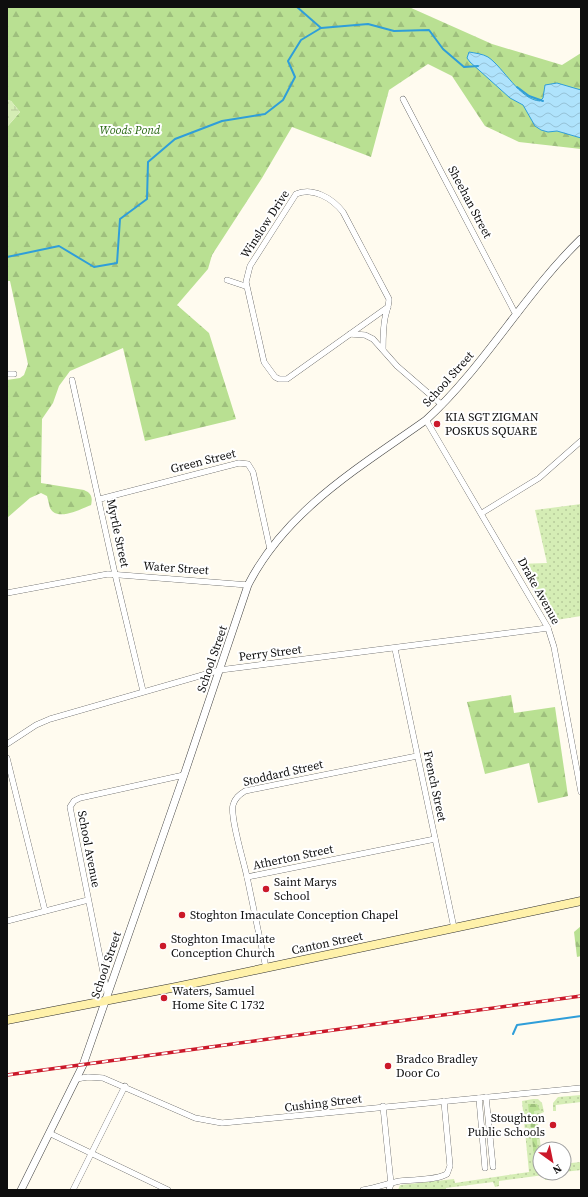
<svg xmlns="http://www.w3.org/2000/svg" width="588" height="1197" font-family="'Source Serif 4',serif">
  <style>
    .grass { fill: url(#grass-dots) }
    .forest { fill: url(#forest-firs) }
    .wetland { fill: url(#wetland-marsh) }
    .water { fill: url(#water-waves); stroke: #2f9ed9 }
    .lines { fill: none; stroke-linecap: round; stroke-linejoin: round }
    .stream { stroke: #2f9ed9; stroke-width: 2 }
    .minor-casing { stroke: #414141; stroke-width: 6 }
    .tertiary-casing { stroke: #414141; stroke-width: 8 }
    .secondary-casing { stroke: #303030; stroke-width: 9 }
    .minor { stroke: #fff; stroke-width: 5.5 }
    .tertiary { stroke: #fff; stroke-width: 7 }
    .secondary { stroke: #fff1aa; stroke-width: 8 }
    .rail-casing { stroke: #cb192a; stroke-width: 3.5 }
    .rail { stroke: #fff; stroke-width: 2; stroke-dasharray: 6; stroke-linecap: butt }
    .poi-dot { fill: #cb192a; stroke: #fff; stroke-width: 1.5 }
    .labels { text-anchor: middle; stroke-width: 4; stroke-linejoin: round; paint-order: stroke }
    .park-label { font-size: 12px; font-style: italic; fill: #2e6c18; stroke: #fff }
    .street-label { font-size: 12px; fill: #0e0e0e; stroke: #fff }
    .poi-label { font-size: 12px; fill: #0e0e0e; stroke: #fff; text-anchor: start }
  </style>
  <defs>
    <pattern id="grass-dots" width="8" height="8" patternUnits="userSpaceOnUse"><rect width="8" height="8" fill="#d5edb5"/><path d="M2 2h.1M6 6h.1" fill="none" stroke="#b6ca9a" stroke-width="1.8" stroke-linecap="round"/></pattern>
    <pattern id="forest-firs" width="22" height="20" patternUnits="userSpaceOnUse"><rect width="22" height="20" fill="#b9e092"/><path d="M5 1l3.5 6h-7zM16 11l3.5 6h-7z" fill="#9ebf7d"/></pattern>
    <pattern id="wetland-marsh" width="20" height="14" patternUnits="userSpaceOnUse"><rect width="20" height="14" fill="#d5edb5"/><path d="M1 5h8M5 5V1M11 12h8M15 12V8" fill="none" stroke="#b6ca9a"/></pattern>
    <pattern id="water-waves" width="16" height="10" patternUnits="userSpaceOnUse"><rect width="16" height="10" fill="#afe3fc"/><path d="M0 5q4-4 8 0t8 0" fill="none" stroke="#95c2d7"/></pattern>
  </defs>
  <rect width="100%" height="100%" fill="#fffbef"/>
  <g class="grass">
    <path d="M581 504V616L550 621 518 564 547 563 535 510Z"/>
    <path d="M581 1095V1102L556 1105V1111H553V1103L558 1097Z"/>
    <path d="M533 1099H538L542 1103 544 1112 537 1115 541 1149 540 1173H550V1177L548 1180H545L544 1175 499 1181V1186L495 1187 493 1182 446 1188V1190H398L400 1185 454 1179 455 1183 529 1172 522 1101Z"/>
    <path d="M564 1157H570L571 1163 581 1162V1170L564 1172Z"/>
  </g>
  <g class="forest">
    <path d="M7 7H409L492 44 562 65 581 53V149L519 142 485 126 452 76 428 64 389 90 371 157 292 127 262 178 212 255 208 269 177 305 209 333 236 419 145 441 123 348 70 371 59 386 53 403 42 419 41 483 84 490C91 493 93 497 91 505 81 509 57 522 50 508 49 504 48 500 47 496L41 493 30 498 7 518V380L20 378 24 375 28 364 10 281H7V127L20 112 11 101 7 100Z"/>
    <path d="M511 695 514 713 555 707 568 796 538 803 529 763 485 774 467 702Z"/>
    <path d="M581 926V956L577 957 574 932Z"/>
    <path d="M528 1104H537L540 1110 534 1111 540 1173H536Z"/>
  </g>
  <path class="wetland" d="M7 100 11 101 20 112 7 127Z"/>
  <path class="water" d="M469 52C475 53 483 54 488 57 504 68 520 100 540 101L543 98 545 85 557 83 581 90V138L557 131 548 132 541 130 535 126 523 105 510 98 470 62 467 58Z"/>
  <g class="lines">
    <g class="stream">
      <path d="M297 7 321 28 368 24 394 31 429 30 443 49 464 67 478 66"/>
      <path d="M517 87 529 96 543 101"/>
      <path d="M7 257 59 246 94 267 117 263 120 219 147 199 148 162 175 139 222 121 265 114 283 100 295 77 288 61 301 40 321 28"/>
      <path d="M513 1034 517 1025 581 1016"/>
    </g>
    <g class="minor-casing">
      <g id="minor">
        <path d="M403 99 514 311 518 313"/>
        <path d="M227 280 245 286"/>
        <path d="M350 334 365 335 373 339 397 366 442 405"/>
        <path d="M383 349C383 338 383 328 385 318 386 312 389 306 389 299L343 212C332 198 313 187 296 194L250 266 246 282 264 362 275 377 279 379H287L388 307"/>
        <path d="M7 374H14"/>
        <path d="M72 380 115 574 143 691"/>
        <path d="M426 420 548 628 554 647 581 792"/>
        <path d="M100 499 239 463 248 464 253 472 270 549"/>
        <path d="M482 513 539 478 581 441"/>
        <path d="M7 593 108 574 248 585"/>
        <path d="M395 649 454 928"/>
        <path d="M7 744 36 725 50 719 220 670 548 628"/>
        <path d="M7 758 45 911"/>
        <path d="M247 877C244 862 230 818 233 805 235 798 239 795 245 791L417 756"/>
        <path d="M7 921 88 900"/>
        <path d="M266 968 247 877 435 839"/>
        <path d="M107 992 70 807 74 801 80 798 184 775"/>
        <path d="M76 1079 88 1077 103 1078 195 1118 222 1123 581 1088"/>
        <path d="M486 1097 493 1167"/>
        <path d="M479 1098 485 1168"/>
        <path d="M383 1106 391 1184 389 1190"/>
        <path d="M49 1133 168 1190"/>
        <path d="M73 1190 125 1086"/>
        <path d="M363 1190C376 1188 389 1183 400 1181 414 1179 434 1181 447 1174L450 1166 444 1101"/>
      </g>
    </g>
    <g class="tertiary-casing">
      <path id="tertiary" d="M21 1190 83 1065 184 775 248 585C286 510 360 467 426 420 485 366 524 294 581 239"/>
    </g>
    <g class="secondary-casing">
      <path id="secondary" d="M7 1020 176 987 581 901"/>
    </g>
    <use href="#minor" class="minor"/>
    <use href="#tertiary" class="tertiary"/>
    <use href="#secondary" class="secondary"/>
    <g class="rail-casing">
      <path id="rail" d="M7 1075 581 996"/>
    </g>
    <use href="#rail" class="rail"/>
  </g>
  <g class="poi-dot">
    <circle cx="437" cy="424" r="4"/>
    <circle cx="266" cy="889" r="4"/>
    <circle cx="182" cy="915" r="4"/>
    <circle cx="163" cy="946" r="4"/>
    <circle cx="164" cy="998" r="4"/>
    <circle cx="388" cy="1066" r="4"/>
    <circle cx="553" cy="1125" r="4"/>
  </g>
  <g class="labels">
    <g class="park-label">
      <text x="130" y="134">Woods Pond</text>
    </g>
    <g class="street-label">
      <text transform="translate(470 202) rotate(62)" y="4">Sheehan Street</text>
      <text transform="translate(265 224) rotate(-57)" y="4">Winslow Drive</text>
      <text transform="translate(448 379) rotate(-48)" y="4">School Street</text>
      <text transform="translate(203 461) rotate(-14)" y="4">Green Street</text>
      <text transform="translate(118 533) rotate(78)" y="4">Myrtle Street</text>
      <text transform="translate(176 568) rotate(4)" y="4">Water Street</text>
      <text transform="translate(539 591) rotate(61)" y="4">Drake Avenue</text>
      <text transform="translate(270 653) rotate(-7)" y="4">Perry Street</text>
      <text transform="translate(212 659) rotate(-71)" y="4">School Street</text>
      <text transform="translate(283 773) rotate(-13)" y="4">Stoddard Street</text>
      <text transform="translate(435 786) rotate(78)" y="4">French Street</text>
      <text transform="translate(89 849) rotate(79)" y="4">School Avenue</text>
      <text transform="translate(293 857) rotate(-12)" y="4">Atherton Street</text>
      <text transform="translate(327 943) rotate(-12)" y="4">Canton Street</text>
      <text transform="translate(106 965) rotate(-71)" y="4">School Street</text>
      <text transform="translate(323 1103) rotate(-7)" y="4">Cushing Street</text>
    </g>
    <g class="poi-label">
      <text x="445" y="421">KIA SGT ZIGMAN<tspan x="445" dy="14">POSKUS SQUARE</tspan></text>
      <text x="274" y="886">Saint Marys<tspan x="274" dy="14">School</tspan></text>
      <text x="190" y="919">Stoghton Imaculate Conception Chapel</text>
      <text x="171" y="943">Stoghton Imaculate<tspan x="171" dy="14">Conception Church</tspan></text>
      <text x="172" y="995">Waters, Samuel<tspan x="172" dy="14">Home Site C 1732</tspan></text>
      <text x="396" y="1063">Bradco Bradley<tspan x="396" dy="14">Door Co</tspan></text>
      <text x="545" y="1122" text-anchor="end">Stoughton<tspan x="545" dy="14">Public Schools</tspan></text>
    </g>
  </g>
  <rect width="588" height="1197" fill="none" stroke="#0e0e0e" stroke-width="16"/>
  <g transform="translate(552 1161) rotate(147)"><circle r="19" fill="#ffffff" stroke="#9f9f9f"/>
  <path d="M0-3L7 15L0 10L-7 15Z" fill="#cb192a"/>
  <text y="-6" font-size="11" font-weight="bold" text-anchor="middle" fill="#0e0e0e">N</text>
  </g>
</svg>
